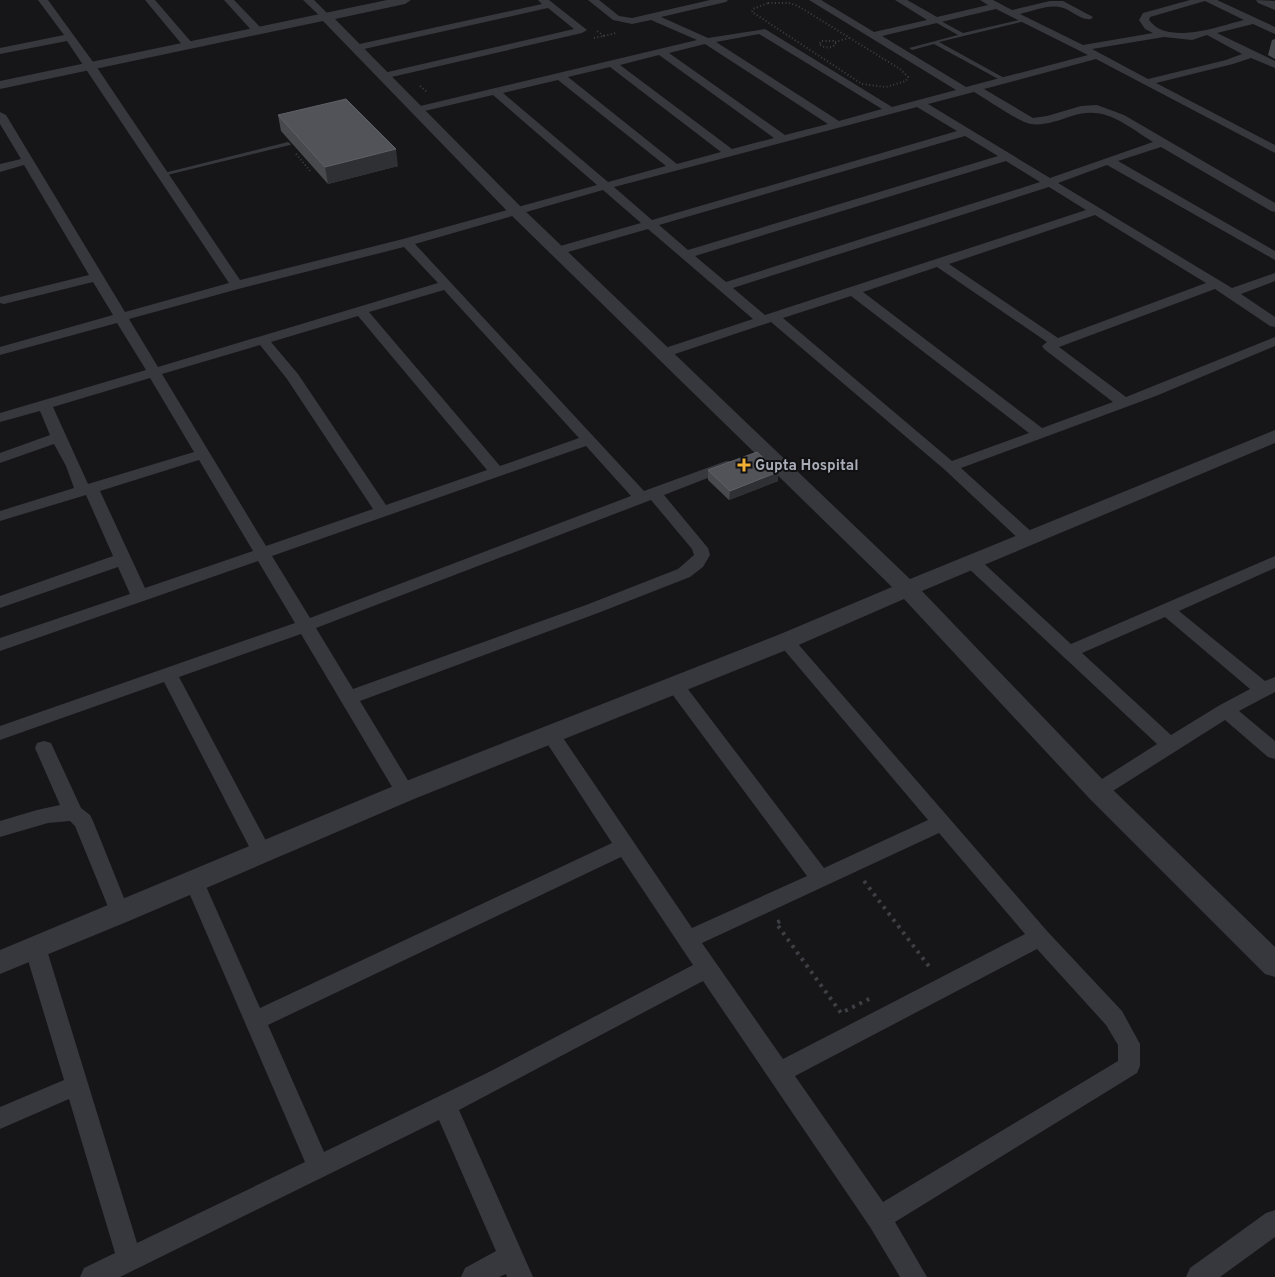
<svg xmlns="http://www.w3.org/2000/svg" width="1275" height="1277" font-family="Overpass,sans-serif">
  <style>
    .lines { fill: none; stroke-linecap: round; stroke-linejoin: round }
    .path-far1 { stroke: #3d3f44; stroke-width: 2; stroke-dasharray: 1 2.5; stroke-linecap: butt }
    .path { stroke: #3d3f44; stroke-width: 4; stroke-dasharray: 3 5; stroke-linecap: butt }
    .service { fill: #37383d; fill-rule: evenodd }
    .minor { fill: #37383d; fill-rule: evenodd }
    .tertiary { fill: #37383d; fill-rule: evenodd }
    .wall { fill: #47494d }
    .shaded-wall { fill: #2f3033 }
    .building { fill: #525359; stroke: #5f6168 }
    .poi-dot { fill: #f2b134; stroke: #111113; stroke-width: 2 }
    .labels { text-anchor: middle; stroke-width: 4; stroke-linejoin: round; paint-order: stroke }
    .poi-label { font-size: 15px; font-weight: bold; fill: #a8adb8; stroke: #111113; text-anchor: start }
  </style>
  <rect width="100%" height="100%" fill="#161618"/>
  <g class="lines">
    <g class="path-far1">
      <path d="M768 3H789L798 6 900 69 908 77 906 81 886 87 862 84 752 12 753 9Z"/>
      <path d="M604 36 616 33"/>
      <path d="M594 38 604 36 597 31"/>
      <path d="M822 41H833L836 44C831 49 824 48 819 44Z"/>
      <path d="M835 42 849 38"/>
      <path d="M420 86 427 92"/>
      <path d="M296 154 311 172"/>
    </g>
    <g class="path">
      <path d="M864 881 931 969"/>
      <path d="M780 921 776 923 841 1013 871 998"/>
    </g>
    <g class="service">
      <path d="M1023 19 1025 20V21L939 42 1006 79V81H1002L934 44 912 50 909 48 958 35 935 22V20H939L963 33Z"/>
      <path d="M288 142 291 144 290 145 163 176 160 174Z"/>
    </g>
    <g class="minor">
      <path d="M38 0H48L96 66 240 280 403 239 597 185 493 95 416 113 411 110 416 107 697 40 651 20 632 24 613 20 588 0H599L619 16 632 18 710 0H728L726 2 661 17 708 38 765 29 892 107 956 90 809 0H821L874 32 927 20 895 0H907L937 17 988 5 980 0H993L1012 10 1050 1H1063L1093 17 1091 19C1080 21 1070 8 1059 7 1047 5 1033 11 1020 14L1083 45 1153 33 1145 29 1139 20 1143 13 1190 0H1217L1275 27V34L1253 24 1217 33 1275 61V68L1251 58 1233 64 1156 83 1275 145V153L1096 59 984 89 1033 118 1047 116 1081 106 1097 105 1124 115 1275 203V212L1271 211 1161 147 1118 161 1275 251V260L1107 165 1058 183 1232 288 1275 273V281L1241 294 1275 317V327L1270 326 1215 289 1059 347 1126 397 1275 337V346L1156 396 961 468 1035 535 1037 539 1035 543 1029 544 1023 543 945 470 771 322 669 356H659L657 353 659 350 753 319 648 229 561 254H553L551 251 553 248 641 223 603 190 415 244 644 491 726 461H736L739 464 736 467 664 495 708 548 710 555 703 567 690 577 598 613 360 701 412 787 415 792 412 797 405 800 398 797 301 634 179 677 272 852 269 858 262 860 255 858 164 682 0 740V726L295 623 258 561 0 651V638L130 594 118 567 0 608V596L113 556 86 495 0 521V511L74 488 66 466 54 444 0 463V453L50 435 40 411 0 422V413L146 370 117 323 0 355V347L113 315 93 282 4 304 0 303V297L89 275 24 165 0 172V164L21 159 0 124V112L6 115 125 312 229 283 67 41 0 54V48L64 35ZM1205 1 1244 20C1219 26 1168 46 1149 20L1150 17ZM996 9 1088 55 966 87 882 36ZM759 34 882 109 839 121 716 42ZM1207 35 1242 54 1226 60 1148 79 1092 49 1164 37 1192 40ZM705 44 828 124 785 135 669 53ZM659 55 774 138 732 149 620 65ZM610 67 721 152 677 164 568 77ZM558 80 666 166 608 182 503 93ZM974 92C985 98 1020 123 1031 124 1044 126 1060 120 1072 116 1106 105 1125 125 1153 142L1050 178 928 104ZM917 107 957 131 652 220 614 187ZM965 136 998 156 688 250 659 225ZM1006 161 1040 182 726 282 695 256ZM1049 187 1086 210 765 315 733 288ZM1095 215 1206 283 1058 338 949 264ZM404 247 438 283 158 367 129 319 242 288ZM937 267 1047 342 1042 346 1044 349 1113 402 1042 428 863 292ZM444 290 579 438 500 466 369 312ZM851 296 1029 433 952 461 783 318ZM358 316 487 470 386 505 298 374 271 342ZM260 345 287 379 373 509 266 546 162 374ZM150 378 194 452 88 484 53 407ZM586 446 631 496 310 618 272 556ZM199 460 253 551 145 588 100 491ZM651 500 692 549 694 555 678 569 586 605 353 689 316 628Z"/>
      <path d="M145 0H155L192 43V47H184Z"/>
      <path d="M224 0H234L261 28V32H253Z"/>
      <path d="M303 0H314L330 16 328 18H322Z"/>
      <path d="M538 0H549L587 30 582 33 383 79 378 76 379 74 574 29 548 8 355 51 350 48 355 45 542 4Z"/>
      <path d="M972 556 978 558 1071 644 1275 556V568L1179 611 1265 681 1275 677V692L1239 711 1275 741V759L1268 757 1225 720 1105 796 1098 799 1091 796 1088 791 1091 786 1157 744 966 566 964 562 966 558ZM1165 617 1250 689 1220 705 1171 735 1082 653Z"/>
      <path d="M786 635 792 637 1047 931 1122 1011 1140 1044V1066L1137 1073 895 1222 927 1277H900L870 1227 703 981 459 1110 533 1277H507L506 1274 499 1277H461L465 1268 496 1251 439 1120 120 1277H80L84 1268 115 1253 69 1099 0 1129V1107L64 1080 24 947 27 941 35 938 43 941 46 947 137 1243 305 1162 184 881 187 875 194 873 201 875 260 1008 612 843 541 734 543 729 550 727 557 729 692 928 807 876 669 690 666 685 669 680 675 678 681 680 824 868 928 820 780 645 777 641 780 637ZM939 833 1025 934 783 1059 702 943ZM621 857 693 965 487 1073 324 1152 268 1025ZM1037 949 1106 1025 1118 1045V1061L883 1202 795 1076Z"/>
      <path d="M44 741 51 743 81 808 90 815 93 821 130 913 127 919 120 922 113 919 75 826 70 821 48 823 0 837V821L37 810 60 805 35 748 37 743Z"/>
      <path d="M1275 1210V1237L1220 1277H1186L1190 1268 1266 1213Z"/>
    </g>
    <g class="tertiary">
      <path d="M387 0H411L405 4 335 19 521 207 910 579 1275 430V443L922 591 1107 784 1275 947V977L1265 974 1089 798 904 599 794 647 414 799 129 921 0 974V950L396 785 778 635 892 587 509 213 323 21 0 89V81Z"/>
      <path d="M1256 0 1275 1V10L1258 3Z"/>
    </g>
  </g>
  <g class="wall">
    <path d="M1275 39V59L1268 55 1272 40Z"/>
    <path d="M278 115 398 166 328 184 281 131Z"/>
    <path d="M708 470 778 481 729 500 708 480Z"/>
  </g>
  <g class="shaded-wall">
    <path d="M396 149 398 166 328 184 325 167Z"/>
    <path d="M778 472V481L729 500 730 491Z"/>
  </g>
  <g class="building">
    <path d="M346 99 396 149 325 167 278 115Z"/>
    <path d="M757 452 778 472 730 491 708 470Z"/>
  </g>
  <path class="poi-dot" d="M741.5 457.5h5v5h5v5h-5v5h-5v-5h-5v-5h5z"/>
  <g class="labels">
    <g class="poi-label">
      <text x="755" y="470">Gupta Hospital</text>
    </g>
  </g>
</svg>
